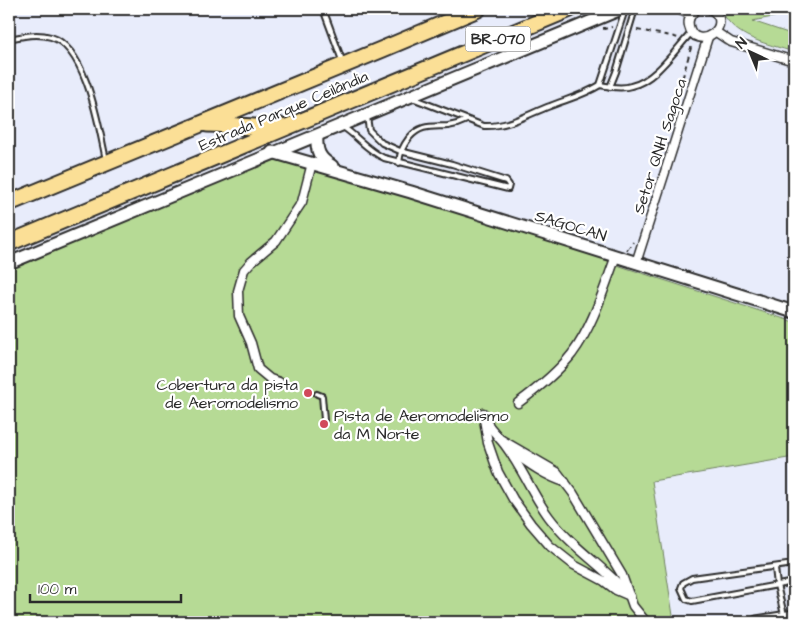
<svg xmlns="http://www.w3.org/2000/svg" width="803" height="631" font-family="'Architects Daughter',sans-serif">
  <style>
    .green { fill: #b6da95; stroke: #708260 }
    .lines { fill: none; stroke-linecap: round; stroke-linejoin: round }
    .lane-casing { stroke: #2b2b2b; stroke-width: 8 }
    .street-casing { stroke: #2b2b2b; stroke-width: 11 }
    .secondary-casing { stroke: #2b2b2b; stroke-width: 15 }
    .highway-casing { stroke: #2b2b2b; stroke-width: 19 }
    .path { stroke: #2b2b2b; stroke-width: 2; stroke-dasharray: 5 4; stroke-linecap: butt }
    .lane { stroke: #fff; stroke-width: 4 }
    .street { stroke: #fff; stroke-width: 8 }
    .secondary { stroke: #fff; stroke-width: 11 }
    .highway { stroke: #fbdf96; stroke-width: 15 }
    .poi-dot { fill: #d1495b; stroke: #fff; stroke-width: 2 }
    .labels { text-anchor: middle; stroke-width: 4.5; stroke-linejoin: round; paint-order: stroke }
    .shield { fill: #fff; stroke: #6b6b6b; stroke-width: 1 }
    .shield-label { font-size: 15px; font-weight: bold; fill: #2b2b2b }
    .street-label { font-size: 16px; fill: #2b2b2b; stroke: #fff }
    .poi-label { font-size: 16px; fill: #2b2b2b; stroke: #fff; text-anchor: end }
  </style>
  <rect width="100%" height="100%" fill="#e8ecfb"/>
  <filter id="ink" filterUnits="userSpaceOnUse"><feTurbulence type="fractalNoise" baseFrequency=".02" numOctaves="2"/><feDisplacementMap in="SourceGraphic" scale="10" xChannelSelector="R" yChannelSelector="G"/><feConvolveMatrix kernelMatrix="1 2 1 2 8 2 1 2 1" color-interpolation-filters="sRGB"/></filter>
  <g filter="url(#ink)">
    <g class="green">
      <path d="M721 9H794V13L752 21 794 35V52C766 43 734 39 721 9Z"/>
      <path d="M280 158 311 166 610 260 620 266 794 322V457L652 481 674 622H9V266L274 159Z"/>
    </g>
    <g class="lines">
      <g class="lane-casing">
        <g id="lane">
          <path d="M323 9 343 63"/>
          <path d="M9 39C23 36 37 33 51 37 87 48 99 128 106 160"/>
          <path d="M600 85C610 87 622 89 631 86 655 81 675 50 691 33"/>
          <path d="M610 87 616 72 635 9"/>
          <path d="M412 98 484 126C509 127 528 114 550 106 568 99 584 95 600 85L625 10"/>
          <path d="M343 127C358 137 367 150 384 158L508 189 509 185 506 181 452 164 400 151 382 143 369 130 367 117"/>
          <path d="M399 163C400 152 403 146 409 138 421 124 432 127 448 126 455 125 461 123 467 120"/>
          <path d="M317 394 322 396 324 420"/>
          <path d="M794 564 692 578 683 583 681 588 686 599 692 601 794 582"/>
          <path d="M775 568 777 585 784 615"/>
        </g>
      </g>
      <g class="street-casing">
        <g id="street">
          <path d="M678 9 691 15"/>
          <path d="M697 9C692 13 687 18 689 26 695 54 738 25 710 9"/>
          <path d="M716 32 731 42 794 61"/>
          <path d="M636 263 708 37"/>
          <path d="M278 386 279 382 270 379 258 369 251 343 239 316 238 291 244 270 251 262 276 241 302 202 312 163"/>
          <path d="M518 403C537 389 557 373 572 354 593 326 604 288 616 256"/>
          <path d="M483 413 488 443 498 472 513 499 531 524 550 546 574 565 604 581 616 590 630 596C605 567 572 548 549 517 531 493 520 462 500 439"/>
          <path d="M487 421 489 426 500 439 557 472 573 493 622 575 633 606 646 622"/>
          <path d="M513 452C529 464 546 476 565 482"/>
        </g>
      </g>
      <g class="secondary-casing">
        <g id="secondary">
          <path d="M317 136C316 151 319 158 332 166"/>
          <path d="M272 152 411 192 794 312"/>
          <path d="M9 263 621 9"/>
          <path d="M757 622 794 616"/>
        </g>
      </g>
      <g class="highway-casing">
        <g id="highway">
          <path d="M207 124C230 124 255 130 278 125"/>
          <path d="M9 203 383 49 478 9"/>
          <path d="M9 243 570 9"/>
        </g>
      </g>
      <g class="path">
        <path d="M604 27V29L612 27"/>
        <path d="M637 30 671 36 678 38"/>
        <path d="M668 130 692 44"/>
        <path d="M627 250 633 242"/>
      </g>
      <use href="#lane" class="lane"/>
      <use href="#street" class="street"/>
      <use href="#secondary" class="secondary"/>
      <use href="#highway" class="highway"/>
    </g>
  </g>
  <g class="poi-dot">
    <circle cx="308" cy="393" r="5"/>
    <circle cx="324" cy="424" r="5"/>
  </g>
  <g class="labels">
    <rect class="shield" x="465.5" y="26.5" width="65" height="25" rx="4"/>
    <g class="shield-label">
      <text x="498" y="44">BR-070</text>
    </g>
    <g class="street-label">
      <text transform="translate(283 110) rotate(-23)" y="6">Estrada Parque Ceilândia</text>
      <text transform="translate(659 146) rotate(-72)" y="6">Setor QNH Sagoca</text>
      <text transform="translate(571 225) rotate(17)" y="6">SAGOCAN</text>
    </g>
    <g class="poi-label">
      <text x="298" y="390">Cobertura da pista<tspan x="298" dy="18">de Aeromodelismo</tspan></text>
      <text x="334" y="421" text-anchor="start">Pista de Aeromodelismo<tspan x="334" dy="18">da M Norte</tspan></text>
    </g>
  </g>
  <rect width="803" height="631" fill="none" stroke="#fff" stroke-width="30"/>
  <rect x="15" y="15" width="773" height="601" fill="none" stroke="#2b2b2b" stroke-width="2" filter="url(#ink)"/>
  <g transform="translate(750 52) rotate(316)" stroke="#ffffff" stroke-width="4" paint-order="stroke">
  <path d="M0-4L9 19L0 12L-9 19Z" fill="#2b2b2b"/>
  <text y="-8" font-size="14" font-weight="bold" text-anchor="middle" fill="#2b2b2b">N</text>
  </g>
  <path d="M30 594v8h151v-8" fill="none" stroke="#2b2b2b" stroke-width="2.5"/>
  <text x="38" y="594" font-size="15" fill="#2b2b2b" stroke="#ffffff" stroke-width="4" paint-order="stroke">100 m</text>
</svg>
